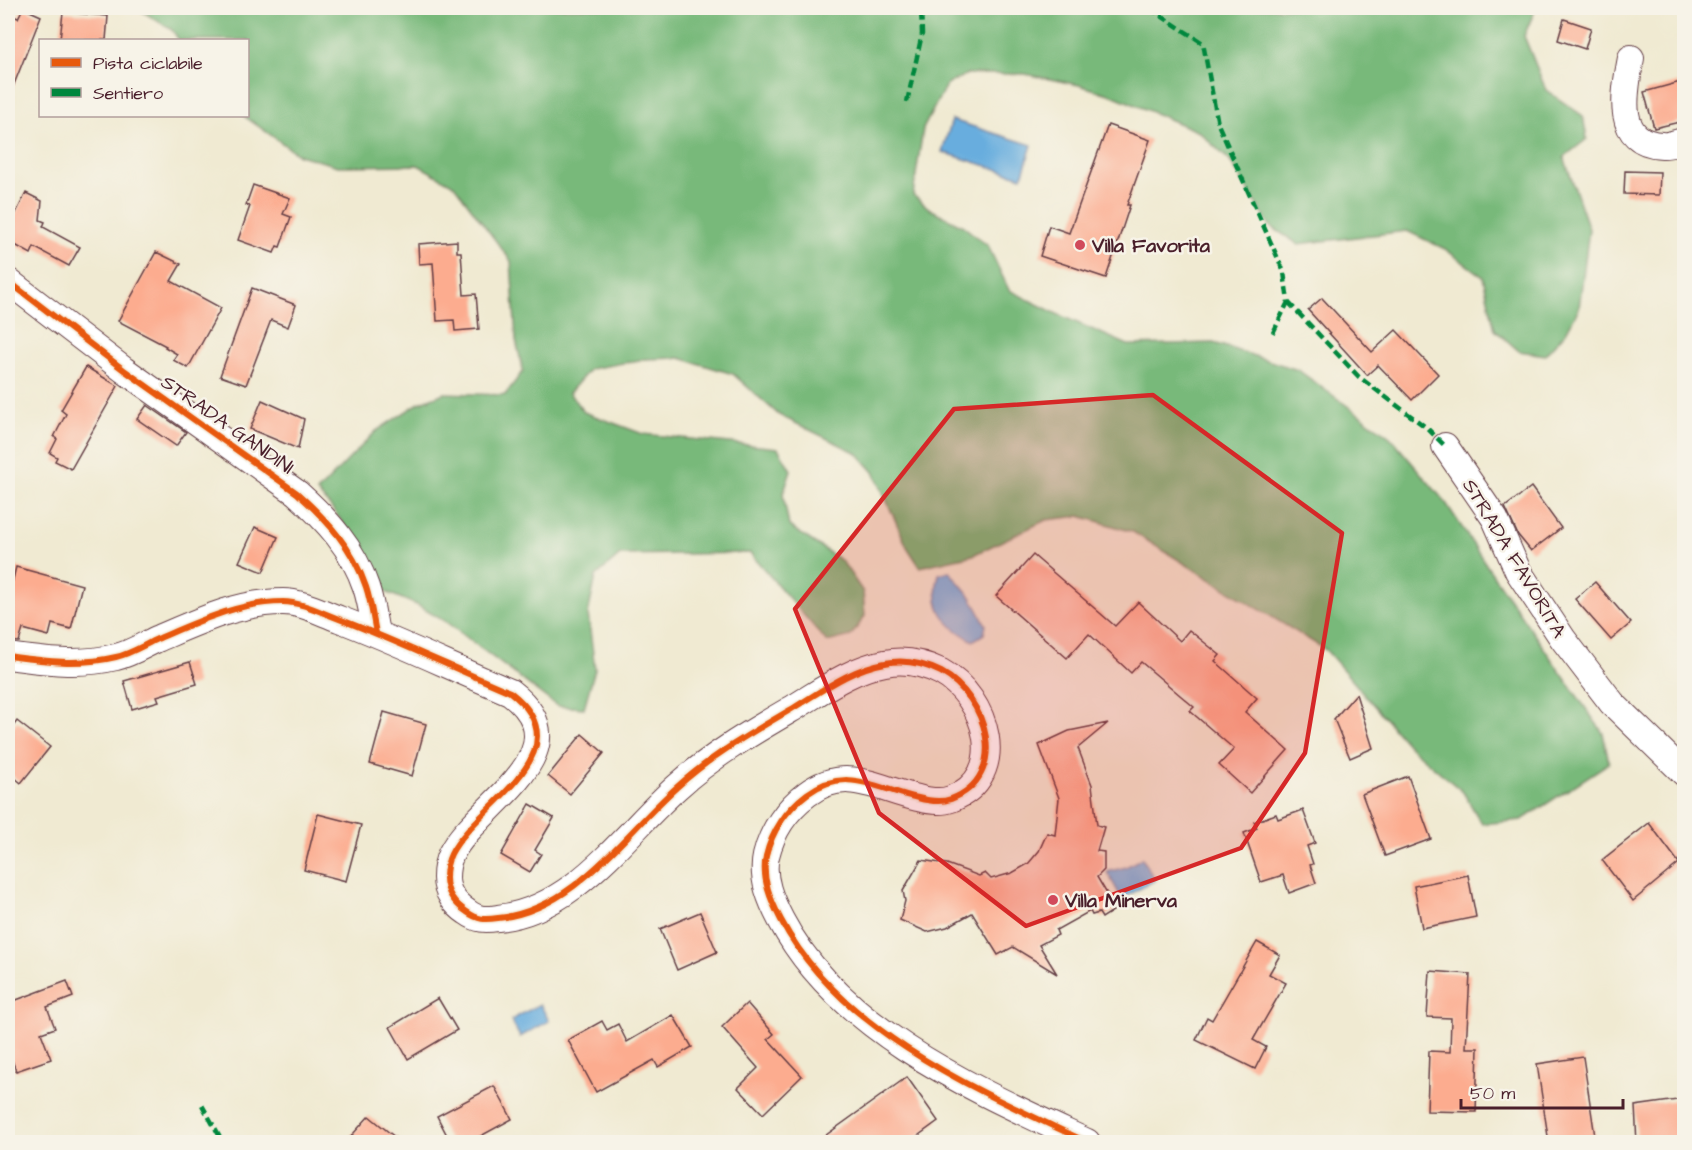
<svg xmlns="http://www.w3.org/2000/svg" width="1692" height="1150" font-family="'Architects Daughter',sans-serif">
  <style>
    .forest { fill: #78b97a; stroke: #616c52; stroke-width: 1.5 }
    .water { fill: #68adde; stroke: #596684; stroke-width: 1.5 }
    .building { fill: #fcac8f }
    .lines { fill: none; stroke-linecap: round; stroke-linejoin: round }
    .minor-casing { stroke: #633d44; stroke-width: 28 }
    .minor { stroke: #fff; stroke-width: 26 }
    .quiet { stroke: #00873e; stroke-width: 4.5; stroke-dasharray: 9 4.5; stroke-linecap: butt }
    .cycleway-casing { stroke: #f7f3e8; stroke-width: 10 }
    .cycleway { stroke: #e8590c; stroke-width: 6 }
    .marked { fill: #d62828; fill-opacity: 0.2; stroke: #d62828; stroke-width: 4.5; stroke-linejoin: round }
    .poi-dot { fill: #d1495b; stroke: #f7f3e8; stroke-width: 2 }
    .labels { text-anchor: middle; stroke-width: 5; stroke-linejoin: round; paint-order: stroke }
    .poi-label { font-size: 20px; font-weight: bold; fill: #4a1f2b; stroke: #f7f3e8; text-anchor: start }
    .street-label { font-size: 20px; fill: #4a1f2b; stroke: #f7f3e8 }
  </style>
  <rect width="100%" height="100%" fill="#f7f3e8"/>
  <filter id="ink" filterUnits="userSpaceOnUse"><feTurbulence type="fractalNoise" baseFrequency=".0167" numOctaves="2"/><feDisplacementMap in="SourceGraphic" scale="12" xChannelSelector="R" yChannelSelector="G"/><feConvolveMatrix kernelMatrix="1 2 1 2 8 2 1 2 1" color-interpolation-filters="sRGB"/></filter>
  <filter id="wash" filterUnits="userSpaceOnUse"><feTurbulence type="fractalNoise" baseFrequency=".008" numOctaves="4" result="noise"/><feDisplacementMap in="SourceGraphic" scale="24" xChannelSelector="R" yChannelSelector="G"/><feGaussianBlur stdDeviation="1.35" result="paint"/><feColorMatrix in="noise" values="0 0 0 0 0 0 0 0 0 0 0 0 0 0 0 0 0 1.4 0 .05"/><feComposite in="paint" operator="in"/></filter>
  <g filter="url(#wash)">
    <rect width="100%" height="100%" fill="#f0ead2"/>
    <path class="forest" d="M137 8H1536L1524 36 1546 90 1583 116 1587 139 1564 157 1589 229 1579 308 1566 332 1545 355 1519 351 1495 330 1483 277 1445 249 1407 231 1298 244 1270 226 1230 161 1199 132 1112 95 1079 85 1025 74H967L946 85 923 129 913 195 930 209 963 226 988 246 1009 290 1057 314 1128 345 1214 343 1298 370 1390 437 1446 503 1495 578 1603 733 1609 763 1522 820 1482 824 1463 792 1409 746 1326 650 1133 532 1080 516 1046 520 973 555 920 567 907 547 874 472 857 453 779 415 733 374 680 358 645 359 590 369 569 393 584 412 643 434 778 448 791 470 783 494 789 526 842 561 863 592 865 616 851 636 827 642 750 553 620 555 596 576 588 614 595 669 584 708 557 706 446 622 417 605 383 591C364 554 346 522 317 492L376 431 419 403 444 393 505 395 523 371 516 340 511 261 454 185 418 165 338 166 299 155 244 116H248V40H179L172 30Z"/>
    <g class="water">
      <path d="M952 120 1032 145 1022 177 942 152Z"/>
      <path d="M949 571 971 597 986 625 984 634 973 641C945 626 930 607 939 574Z"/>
      <path d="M1142 858 1155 880 1122 899 1107 872 1126 867Z"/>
      <path d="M540 1004 549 1021 520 1037 511 1020Z"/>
    </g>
    <g id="blocks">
      <g class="building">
        <path d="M23 8 41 16 9 97 8 14 18 18Z"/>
        <path d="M63 12 108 16 106 40H60Z"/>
        <path d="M1564 19 1591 28 1585 49 1558 40Z"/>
        <path d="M1684 81V121L1654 128 1644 92Z"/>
        <path d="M1108 125 1150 140 1127 205H1130L1106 278 1040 256 1049 226 1069 233Z"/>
        <path d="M1625 171 1660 172 1659 195 1624 194Z"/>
        <path d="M253 185 290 198 283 214 291 217 280 247 277 246 274 253 238 240 250 206 246 205Z"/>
        <path d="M26 193 42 201 40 220 45 222 43 227 80 247 69 266 34 247 31 254 8 241V229Z"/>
        <path d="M457 241V252H461L464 295 476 294 479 329 455 331 454 320 437 321 433 263 419 264 418 244Z"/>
        <path d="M156 252 181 264 171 281 221 308 188 368 173 360 177 354 165 347 166 346 118 321Z"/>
        <path d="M252 288 296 305 288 327 271 320 246 385 220 376Z"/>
        <path d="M1322 298 1372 352 1396 330 1438 374 1412 400 1378 365 1367 375 1308 310Z"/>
        <path d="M86 367 118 386 71 469 55 461 57 457 50 453 57 439 54 437 66 414 61 410Z"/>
        <path d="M262 400 304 419 298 449 250 429Z"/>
        <path d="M147 405 186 432 176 446 137 419Z"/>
        <path d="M1531 487 1561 528 1531 551 1518 535 1505 507Z"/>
        <path d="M255 527 278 537 263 572 239 562Z"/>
        <path d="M1033 555 1115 626 1138 602 1180 641 1189 630 1220 655 1215 661 1257 698 1245 712 1288 750 1250 793 1219 765 1234 749 1190 711 1194 707 1141 662 1131 673 1089 634 1067 658 996 596Z"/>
        <path d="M16 567 82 585 71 629 52 624 49 636 23 629 19 642 8 641V600Z"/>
        <path d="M1595 582 1631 623 1611 640 1575 599Z"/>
        <path d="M190 662 197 684 157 696 159 701 132 709 124 681Z"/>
        <path d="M1356 694 1373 748 1350 758 1334 719Z"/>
        <path d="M384 712 426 724 412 776 370 764Z"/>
        <path d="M17 721 50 747 21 783 8 772V733Z"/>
        <path d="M1108 723 1078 748 1092 785 1097 825 1104 827 1097 851 1104 852V870L1097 877 1116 909 1102 918 1099 913 1092 915 1090 911 1056 930 1058 935 1039 945 1057 974 1013 947 998 955 972 913 947 927 927 932 900 920 905 901 903 891 921 860 947 864 979 876 985 873 991 879 1012 873 1028 864 1039 851 1047 833 1055 835 1059 798 1039 745 1069 731Z"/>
        <path d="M582 734 604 753 570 794 548 776Z"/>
        <path d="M1408 776 1431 839 1385 856 1362 794Z"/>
        <path d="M530 804 554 818 535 850 541 854 530 872 501 855Z"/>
        <path d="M1303 810 1315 843 1307 846 1313 864 1310 865 1316 883 1289 893 1283 875 1261 882 1244 833 1257 828 1254 822 1276 814 1278 819Z"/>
        <path d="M318 814 361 825 346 881 304 870Z"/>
        <path d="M1649 823 1679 863 1633 901 1602 860Z"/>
        <path d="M1468 875 1476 917 1422 928 1414 886Z"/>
        <path d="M700 912 717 952 677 970 660 929Z"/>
        <path d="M1257 942 1280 955 1269 974 1286 983 1253 1040 1266 1047 1255 1069 1196 1040 1207 1017 1212 1020Z"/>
        <path d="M1430 971 1470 974 1466 1048H1478L1476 1112 1427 1111 1429 1051 1450 1052 1451 1018 1427 1017Z"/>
        <path d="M67 981 73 997 47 1007 55 1028 41 1033 51 1059 16 1071 8 1049V1014L14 1012 11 1002Z"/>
        <path d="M438 998 457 1030 408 1059 390 1027Z"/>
        <path d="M747 1003 774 1034 768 1039 802 1076 763 1114 738 1088 758 1068 722 1027Z"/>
        <path d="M673 1015 692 1047 658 1067 654 1060 596 1092 568 1040 602 1021 607 1030 618 1024 627 1042Z"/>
        <path d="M1583 1057 1596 1143H1549L1537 1064Z"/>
        <path d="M907 1077 938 1121 908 1143H815Z"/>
        <path d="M494 1086 512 1119 468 1143H451L437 1116Z"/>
        <path d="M1684 1099V1143H1637L1635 1106Z"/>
        <path d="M369 1116 402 1143H345Z"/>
      </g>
    </g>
  </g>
  <g filter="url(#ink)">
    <use href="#blocks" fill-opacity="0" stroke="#633d44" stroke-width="1.5"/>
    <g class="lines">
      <g class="minor-casing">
        <g id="minor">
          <path d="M1631 58C1625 90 1613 143 1662 145 1669 146 1677 142 1684 141"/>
          <path d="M8 281 124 370 297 493C327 520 353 548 366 587 371 602 373 618 376 633"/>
          <path d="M1445 446 1495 519 1518 571 1563 639 1612 703 1684 773"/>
          <path d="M8 656C44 661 79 666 116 657 130 654 144 645 157 639 197 622 239 602 283 602 302 602 322 613 339 619 397 641 453 668 510 692 588 752 475 805 451 854 447 862 446 869 446 878 446 892 455 904 467 912 478 920 485 920 498 918 575 910 623 835 677 787 712 755 754 731 795 707 823 690 851 669 885 663 904 659 923 663 941 672 987 697 1011 776 951 799 940 803 929 801 918 798 877 789 846 765 807 794 787 809 772 831 766 856 761 878 771 901 781 920 840 1032 978 1091 1087 1142"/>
        </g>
      </g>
      <use href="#minor" class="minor"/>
      <g class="quiet">
        <path d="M1149 8 1203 43 1218 124 1284 272 1288 302 1271 337"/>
        <path d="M907 102 922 34 921 8"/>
        <path d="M1288 302 1359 377 1427 428 1445 446"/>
        <path d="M202 1105 223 1142"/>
      </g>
      <g class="cycleway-casing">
        <g id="cycleway">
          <path d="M8 281 124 370 297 493C327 520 353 548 366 587 371 602 373 618 376 633"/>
          <path d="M8 656C44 661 79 666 116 657 130 654 144 645 157 639 197 622 239 602 283 602 302 602 322 613 339 619 397 641 453 668 510 692 588 752 475 805 451 854 447 862 446 869 446 878 446 892 455 904 467 912 478 920 485 920 498 918 575 910 623 835 677 787 712 755 754 731 795 707 823 690 851 669 885 663 904 659 923 663 941 672 987 697 1011 776 951 799 940 803 929 801 918 798 877 789 846 765 807 794 787 809 772 831 766 856 761 878 771 901 781 920 840 1032 978 1091 1087 1142"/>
        </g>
      </g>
      <use href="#cycleway" class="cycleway"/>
    </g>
  </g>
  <path class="marked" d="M1153 395 1342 533 1305 753 1241 848 1026 926 879 813 795 609 954 409Z"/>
  <g class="poi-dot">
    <circle cx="1080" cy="245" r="6"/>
    <circle cx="1053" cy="900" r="6"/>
  </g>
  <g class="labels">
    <g class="poi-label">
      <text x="1092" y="252">Villa Favorita</text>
      <text x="1065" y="907">Villa Minerva</text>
    </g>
    <g class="street-label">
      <text transform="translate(228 424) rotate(35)" y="7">STRADA GANDINI</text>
      <text transform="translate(1515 558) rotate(59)" y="7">STRADA FAVORITA</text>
    </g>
  </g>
  <rect width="1692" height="1150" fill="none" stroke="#f7f3e8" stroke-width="30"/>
  <rect x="39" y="39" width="210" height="78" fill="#f7f3e8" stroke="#b29e9c" stroke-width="1.5"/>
  <rect x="51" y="58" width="30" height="9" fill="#e8590c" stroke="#b29e9c" stroke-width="1.5"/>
  <text x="93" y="69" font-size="18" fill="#4a1f2b">Pista ciclabile</text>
  <rect x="51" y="88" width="30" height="9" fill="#00873e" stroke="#b29e9c" stroke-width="1.5"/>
  <text x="93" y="99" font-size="18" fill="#4a1f2b">Sentiero</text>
  <path d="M1461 1099v9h162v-9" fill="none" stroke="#4a1f2b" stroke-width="3"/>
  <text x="1470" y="1099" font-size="18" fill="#4a1f2b" stroke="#f7f3e8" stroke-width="4.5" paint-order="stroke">50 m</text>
</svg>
